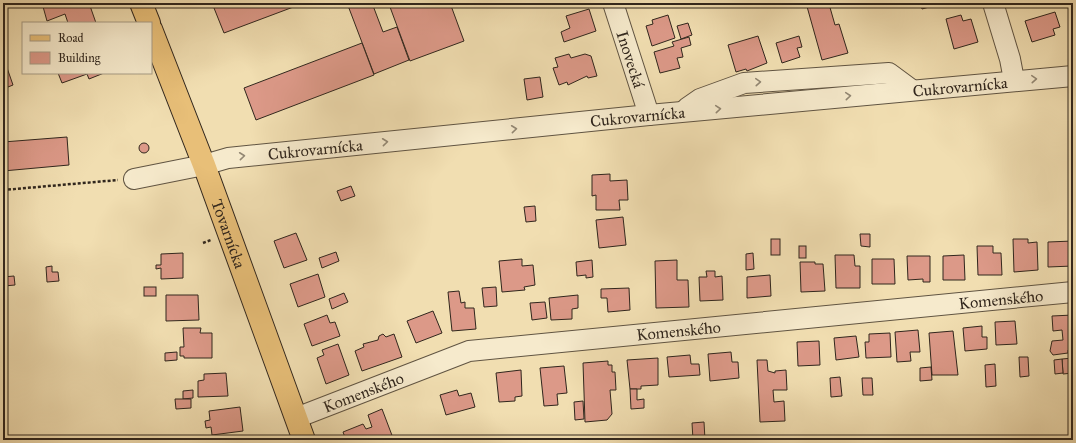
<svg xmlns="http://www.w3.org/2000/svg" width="1076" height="443" font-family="'IM FELL Great Primer',serif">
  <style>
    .building { fill: #dc9988; stroke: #30261d }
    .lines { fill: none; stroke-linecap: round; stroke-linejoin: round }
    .minor-casing { stroke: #605442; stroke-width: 22 }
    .major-casing { stroke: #30261d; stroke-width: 24 }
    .path { stroke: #30261d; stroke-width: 2.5; stroke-dasharray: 3 2; stroke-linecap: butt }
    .minor { stroke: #f6eacc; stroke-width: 20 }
    .major { stroke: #e8bf78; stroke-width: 22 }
    .oneway { stroke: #938874 }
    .labels { text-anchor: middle; stroke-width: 4; stroke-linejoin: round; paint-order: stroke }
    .street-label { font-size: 16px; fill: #30261d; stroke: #f6eacc }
  </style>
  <rect width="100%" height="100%" fill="#f1deb1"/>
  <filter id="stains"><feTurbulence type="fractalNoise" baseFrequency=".005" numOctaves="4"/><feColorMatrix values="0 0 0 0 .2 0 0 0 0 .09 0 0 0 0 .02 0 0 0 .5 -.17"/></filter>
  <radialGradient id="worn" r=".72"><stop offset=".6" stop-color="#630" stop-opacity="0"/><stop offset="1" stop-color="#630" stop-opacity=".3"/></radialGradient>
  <g class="building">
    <path d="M42 3H89L96 23H68L65 14 47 21Z"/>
    <path d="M212 3H304L224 33Z"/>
    <path d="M347 3H372L383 32 397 27 409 60 374 74Z"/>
    <path d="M400 3H450L464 41 410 61 390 7Z"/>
    <path d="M806 3 829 4 835 25 839 24 848 53 822 60Z"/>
    <path d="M920 3H935L936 5 922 9Z"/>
    <path d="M589 9 596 31 564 42 561 32 570 28 566 16Z"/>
    <path d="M1055 12 1060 27 1053 29 1055 35 1032 42 1025 21Z"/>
    <path d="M668 15 675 38 652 46 646 26 653 24 652 20Z"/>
    <path d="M961 15 963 21 971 19 978 42 954 49 946 19Z"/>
    <path d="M688 23 692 35 681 39 677 26Z"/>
    <path d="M758 36 767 63 747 71 746 69 736 72 728 45Z"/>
    <path d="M799 36 802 47 797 48 800 57 782 63 776 43Z"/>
    <path d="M689 37 691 45 681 48 683 57 677 58 680 68 660 73 654 52 674 46 672 42Z"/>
    <path d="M362 43 374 75 256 120 244 88Z"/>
    <path d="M569 54 571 58 585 54 591 56 597 76 588 78 587 76 568 85 567 82 559 85 553 68 558 67 555 58Z"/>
    <path d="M5 62 13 85 3 89V63Z"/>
    <path d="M58 73H104L89 79 87 74 62 83Z"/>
    <path d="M540 77 543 97 527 100 524 79Z"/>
    <path d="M67 137 69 165 3 171V142Z"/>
    <circle cx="144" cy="148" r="5"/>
    <path d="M610 174V181L627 180 628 200H619L620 210H596V195L592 196V175Z"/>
    <path d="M351 186 355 196 341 201 337 191Z"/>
    <path d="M535 206 536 221 526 222 524 207Z"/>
    <path d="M623 217 626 245 599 248 596 220Z"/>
    <path d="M296 233 307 260 284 268 274 241Z"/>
    <path d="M860 234H870V247L861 246Z"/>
    <rect x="771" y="239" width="9" height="16"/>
    <path d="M1013 239H1028V243L1037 242 1038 270 1014 272Z"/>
    <path d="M1073 241V266L1048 267V242Z"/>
    <rect x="799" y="246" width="7" height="12"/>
    <path d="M977 246H993V253H1001L1002 275H978Z"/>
    <path d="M336 252 339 261 322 268 319 258Z"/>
    <path d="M183 253V278L161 279V268L156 269V265H161V254Z"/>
    <path d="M753 253 754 269 746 270V254Z"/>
    <path d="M835 255H854L855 266H860V288H836Z"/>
    <path d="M964 255 965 280H943V256Z"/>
    <path d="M907 256H930V282H923V279L908 280Z"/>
    <path d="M522 259V266L533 265 535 285 524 287 525 290 502 292 499 261Z"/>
    <path d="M872 259H894L895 284H872Z"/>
    <path d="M592 260 593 277 586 278V275L577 276 576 262Z"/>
    <path d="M677 260V280H688L689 307 656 308 655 261Z"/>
    <path d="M800 262H815V264H823L825 291 801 292Z"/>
    <path d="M52 266V272H58L59 281 47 282 46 267Z"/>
    <path d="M706 271H715V277L722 276 723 300 700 301 699 277H707Z"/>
    <path d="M318 274 325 297 298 307 290 284Z"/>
    <path d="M770 275 771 296 747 298V277Z"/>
    <path d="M14 276 15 285 4 286 3 277Z"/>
    <rect x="144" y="287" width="12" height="9"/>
    <path d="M496 287 497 306 484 307 482 288Z"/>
    <path d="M629 288 630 310 608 312 607 298H601V289Z"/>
    <path d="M459 291 461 303 465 302V308H474L476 329 452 331 448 292Z"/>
    <path d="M344 293 348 302 332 309 329 299Z"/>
    <path d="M166 295H198L199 320 166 321Z"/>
    <path d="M578 295V308L572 309V319L551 320 549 298Z"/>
    <path d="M545 302 547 318 532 320 530 303Z"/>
    <path d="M433 311 442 333 416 343 407 321Z"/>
    <path d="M327 315 330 323 335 322 340 336 312 346 304 324Z"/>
    <path d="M1073 315V350H1068V353L1053 355 1050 351 1052 341 1063 340 1062 330 1053 331 1052 316Z"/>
    <path d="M1015 321 1017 344 996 345 995 322Z"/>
    <path d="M982 326V337H987V349L965 351 963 328Z"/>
    <path d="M183 328H201L200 333H212V358H184V356H180V347H184Z"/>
    <path d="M918 330 920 352H910L911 361 897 362 895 332Z"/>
    <path d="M953 331 958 375H932L929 333Z"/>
    <path d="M890 333 891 357 866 358 865 342H869V334Z"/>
    <path d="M383 334 386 337 394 334 402 357 362 371 355 351 364 347 363 344 378 340 379 336Z"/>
    <path d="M856 336 859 357 836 360 834 338Z"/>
    <path d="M819 341 820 365 798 366 797 342Z"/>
    <path d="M338 344 349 375 326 384 317 358 324 355 322 350Z"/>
    <path d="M177 352V360L165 361V353Z"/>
    <path d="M731 352 732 362H738L739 378 710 381 708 354Z"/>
    <path d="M690 355 691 364H699L700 375 669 377 667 357Z"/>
    <path d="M1019 357H1028L1029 376 1020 377Z"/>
    <path d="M658 358V385L641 386V389H630L627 360Z"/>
    <path d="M1073 358V373L1063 374 1062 359Z"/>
    <path d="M1062 359 1063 373 1055 374 1054 360Z"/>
    <path d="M757 360H767L768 371 775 373V371L786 370 787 390H773L774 402 784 401 785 421 760 422Z"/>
    <path d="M608 361V365H612V372H615L616 390H610L612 414 607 420 585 422 583 363Z"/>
    <path d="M995 364 996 386 986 387 985 365Z"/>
    <path d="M564 366 567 393 557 394 558 405 544 406 540 368Z"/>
    <path d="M931 367 932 380 920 381V368Z"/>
    <path d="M521 370 522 396 515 397V401L499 402 496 373Z"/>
    <path d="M226 373 228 396 198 397V381L204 380V374Z"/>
    <path d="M840 377 842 396 831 397 830 378Z"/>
    <path d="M862 378H872L873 395H863Z"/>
    <path d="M630 389H637V400L644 399V408L631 409Z"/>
    <path d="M193 390V398L183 399V391Z"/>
    <path d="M457 390 459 396 471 393 475 407 446 415 440 395Z"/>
    <path d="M175 399H191V408L176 409Z"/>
    <path d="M583 401 584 419 575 420 574 402Z"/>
    <path d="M240 407 243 431 212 435 211 427 206 428 205 421 210 420 209 411Z"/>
    <path d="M382 409 393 438 389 440H346L343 432 363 424 366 429 372 427 368 415Z"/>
    <path d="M704 422 705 440H693L692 423Z"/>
  </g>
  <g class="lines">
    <g class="minor-casing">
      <g id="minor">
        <path id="s1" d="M613 3 649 115"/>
        <path d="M993 3 1010 59 1014 80"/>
        <path d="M687 108 700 99 744 83 889 73 912 90"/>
        <path id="s2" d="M134 179 204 165 228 158 649 115 1073 76"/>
        <path id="s3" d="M296 418 469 351 1073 292"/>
      </g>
    </g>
    <g class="major-casing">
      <g id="major">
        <path d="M141 3 149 23"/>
        <path id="s4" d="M151 29 204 165 304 440"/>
      </g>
    </g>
    <g class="path">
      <path d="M3 190 118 180"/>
      <path d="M203 243 211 240"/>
    </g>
    <use href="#minor" class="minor"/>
    <use href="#major" class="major"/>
  </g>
  <defs><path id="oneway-chevron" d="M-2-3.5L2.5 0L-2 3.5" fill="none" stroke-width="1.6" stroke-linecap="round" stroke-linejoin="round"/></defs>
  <g class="oneway">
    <use href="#oneway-chevron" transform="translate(1034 79) rotate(-4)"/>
    <use href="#oneway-chevron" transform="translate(758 82) rotate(-4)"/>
    <use href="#oneway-chevron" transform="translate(848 96) rotate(-5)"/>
    <use href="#oneway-chevron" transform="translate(718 109) rotate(-5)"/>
    <use href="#oneway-chevron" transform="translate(514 129) rotate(-6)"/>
    <use href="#oneway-chevron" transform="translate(385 142) rotate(-6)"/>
    <use href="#oneway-chevron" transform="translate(242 156) rotate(-6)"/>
  </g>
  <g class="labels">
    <g class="street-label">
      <text dy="6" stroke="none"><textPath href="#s1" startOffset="59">Inovecká</textPath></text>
      <text dy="6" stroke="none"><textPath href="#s2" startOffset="832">Cukrovarnícka</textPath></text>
      <text dy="6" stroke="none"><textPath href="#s2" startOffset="508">Cukrovarnícka</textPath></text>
      <text dy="6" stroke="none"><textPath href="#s2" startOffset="184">Cukrovarnícka</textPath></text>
      <text dy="6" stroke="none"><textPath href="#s4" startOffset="219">Tovarnícka</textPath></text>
      <text dy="6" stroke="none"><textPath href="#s3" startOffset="720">Komenského</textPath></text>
      <text dy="6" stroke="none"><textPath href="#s3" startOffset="396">Komenského</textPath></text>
      <text dy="6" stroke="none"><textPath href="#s3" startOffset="72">Komenského</textPath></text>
    </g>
  </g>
  <rect width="1076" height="443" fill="none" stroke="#f1deb1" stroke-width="16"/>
  <rect x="4" y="4" width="1068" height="435" fill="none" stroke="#30261d" stroke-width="2"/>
  <rect x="8" y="8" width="1060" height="427" fill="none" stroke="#30261d"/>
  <rect x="22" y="22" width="130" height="52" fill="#f6eacc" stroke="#a79c86"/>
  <rect x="30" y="35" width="20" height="6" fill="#e8bf78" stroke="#a79c86"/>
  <text x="58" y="42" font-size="12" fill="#30261d">Road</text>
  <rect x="30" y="52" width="20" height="12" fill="#dc9988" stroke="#a79c86"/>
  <text x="58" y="62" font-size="12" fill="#30261d">Building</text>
  <rect width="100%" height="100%" filter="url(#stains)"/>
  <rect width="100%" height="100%" fill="url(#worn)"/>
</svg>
